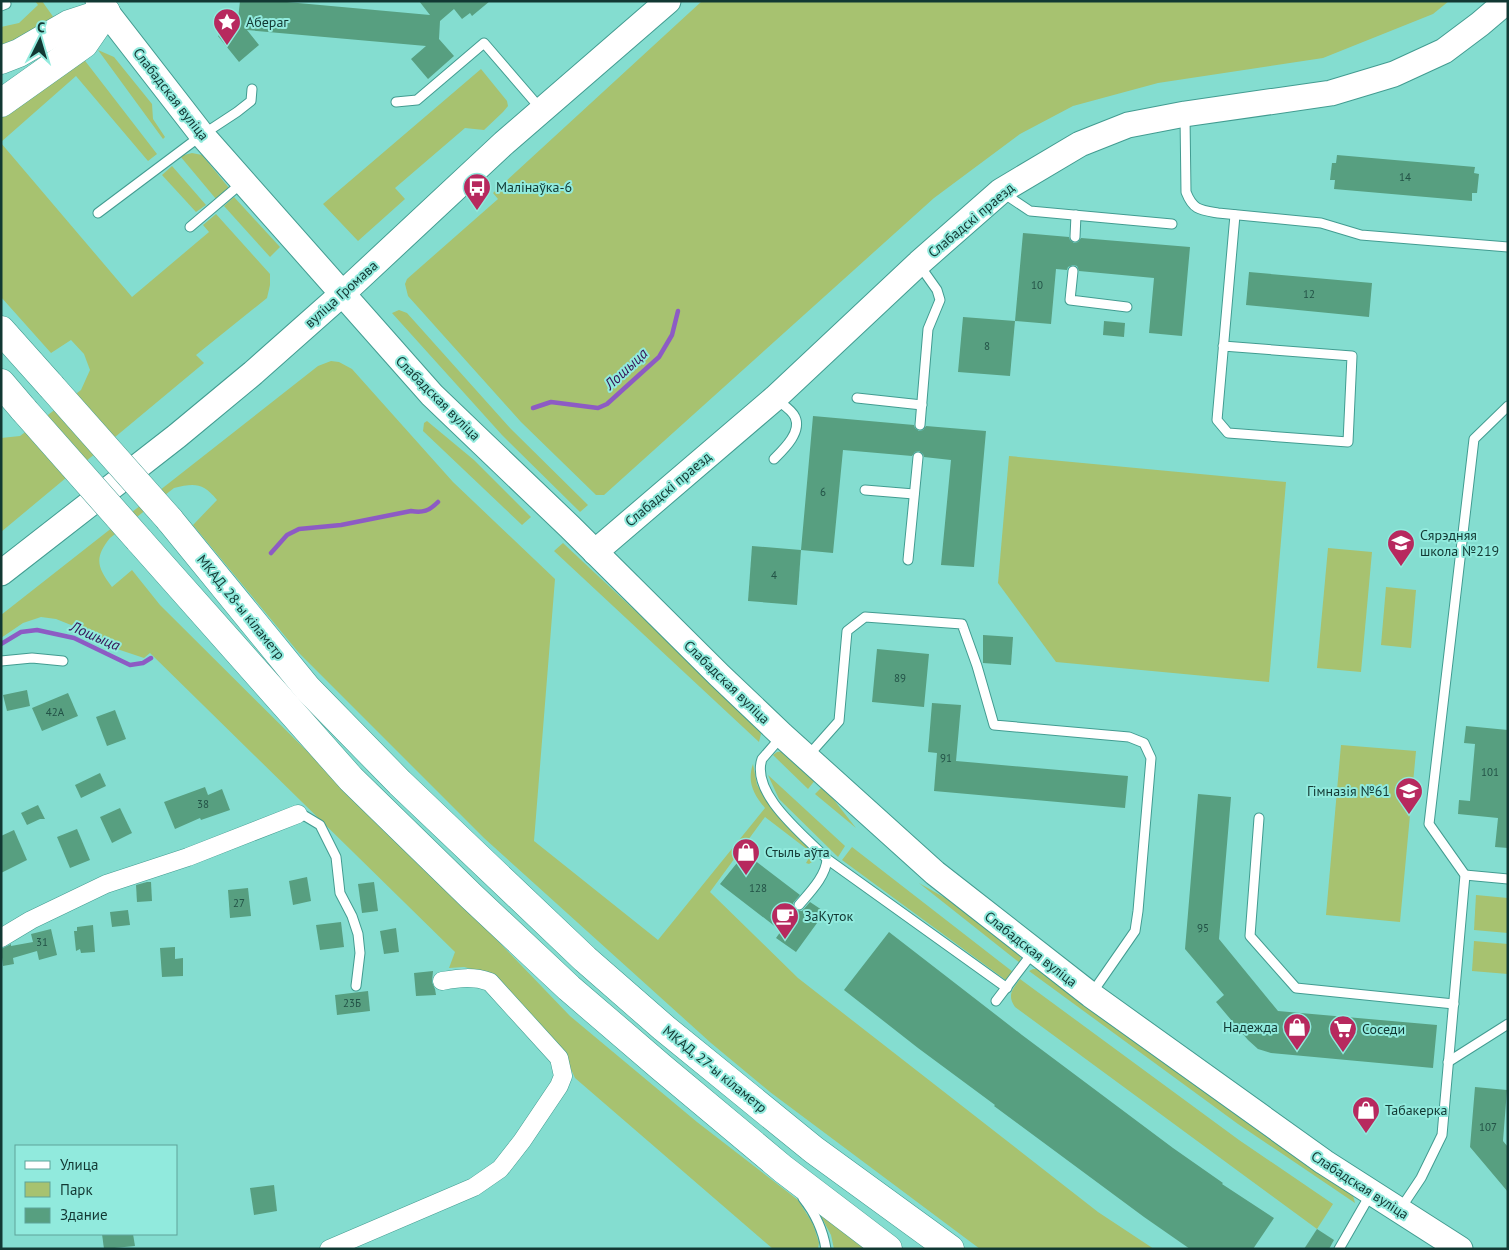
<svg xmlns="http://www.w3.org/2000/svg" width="1509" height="1250" font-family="'PT Sans',sans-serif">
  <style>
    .green { fill: #a7c270 }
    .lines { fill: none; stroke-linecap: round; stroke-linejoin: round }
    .stream { stroke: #8d5bc4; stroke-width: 4.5 }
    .building { fill: #579f80 }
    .lane-casing { stroke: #429c91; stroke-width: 11 }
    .street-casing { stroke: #429c91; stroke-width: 19 }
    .secondary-casing { stroke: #429c91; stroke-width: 27 }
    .highway-casing { stroke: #429c91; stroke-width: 29 }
    .lane { stroke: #fff; stroke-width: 9 }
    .street { stroke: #fff; stroke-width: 18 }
    .secondary { stroke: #fff; stroke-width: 25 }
    .highway { stroke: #fff; stroke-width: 28 }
    .highway-bridge-casing { stroke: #429c91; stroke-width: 29; stroke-linecap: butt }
    .highway-bridge { stroke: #fff; stroke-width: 28 }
    .labels { text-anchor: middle; stroke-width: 4; stroke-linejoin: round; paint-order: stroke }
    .number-label { font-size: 11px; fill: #235246 }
    .poi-label { font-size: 14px; fill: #123833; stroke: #91eadd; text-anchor: start }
    .street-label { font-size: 14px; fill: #123833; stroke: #91eadd }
    .water-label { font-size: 15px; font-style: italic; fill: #361356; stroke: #91eadd }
  </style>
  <rect width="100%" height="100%" fill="#84ddd0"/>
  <g class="green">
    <path d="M35 1H42L54 18 1 53V27L19 23 38 5Z"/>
    <path d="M702 1H1449L1433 14 1323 58 1158 83 1073 106 1020 134 934 198 604 495H596L521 422 408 296 405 284 407 279 498 199 493 193Z"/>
    <path d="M98 50 114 57 152 104 153 119 165 137 163 139Z"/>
    <path d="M79 53 157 154 148 161 76 76 1 142V110Z"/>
    <path d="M481 69 507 101 508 106 503 112 484 130 465 128 395 188 405 199 358 241 323 204Z"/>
    <path d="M1 143 132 297 209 232 203 225 216 214 270 274V285L267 298 196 355 204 363 1 532V438L20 436 81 390 90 370 84 354 71 340 51 353 1 297Z"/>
    <path d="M192 153 202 155 229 188 216 199 180 156Z"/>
    <path d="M172 166 206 205 196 212 162 175Z"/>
    <path d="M234 197 280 247 270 257 224 206Z"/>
    <path d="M399 310 407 313 511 429 588 505 580 512 502 435 392 313Z"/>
    <path d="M331 361 339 362 352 369 453 482 555 579 534 841 658 940 765 808C753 794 747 781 753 764L757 785 765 797 814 854 815 860 809 864 806 863 812 853 765 817 710 892 798 978 1098 1212 1154 1249H980L770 1092 711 1043 484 838 299 653 193 525 217 500C203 483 195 483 174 488L110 538C94 558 97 567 112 587L132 570 160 605 493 936 570 1016 697 1122 798 1200 813 1224 819 1243 818 1249H773L575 1078 563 1052 491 974 464 967 449 968 455 952 150 653 144 658 114 648 76 627 56 619 41 617 23 623 1 638V615L318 366Z"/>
    <path d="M427 421 474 460 531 517 522 525 423 431 424 423Z"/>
    <path d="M1009 456 1286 482 1269 682 1056 662 998 583Z"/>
    <path d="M563 543 759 727 761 734 759 742 554 551Z"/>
    <path d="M1328 548 1372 552 1361 672 1317 668Z"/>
    <path d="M1386 587 1416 590 1411 648 1381 645Z"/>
    <path d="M1341 745 1416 751 1400 922 1326 915Z"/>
    <path d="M785 751 816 779 808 789 773 755 777 752Z"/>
    <path d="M768 775 845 846 838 857 779 799Z"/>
    <path d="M823 786 856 828 815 794Z"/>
    <path d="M852 847 1013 972 1007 981 842 860Z"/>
    <path d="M919 883 968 911 1021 955 1020 963Z"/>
    <path d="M1476 895 1508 898V933L1474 930Z"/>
    <path d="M1474 941 1508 944V974L1472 971Z"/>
    <path d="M1033 969H1038L1352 1192 1355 1203 1238 1124 1029 971Z"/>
    <path d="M1020 979 1239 1140 1333 1204 1317 1229 1015 1007C1007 995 1012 990 1020 979Z"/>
    <path d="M816 1207 867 1249H834L831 1235Z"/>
  </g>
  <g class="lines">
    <g class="stream">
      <path d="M533 408 551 402 598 408 607 404 659 357 672 335 678 311"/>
      <path d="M271 553 287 535 299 529 341 525 411 511C423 513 429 511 438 502"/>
      <path d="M1 644 21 632 37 630 74 638 130 665 143 663 151 658"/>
    </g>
  </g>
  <g class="building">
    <path d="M240 1H276L430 15 419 1H490L472 16 470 13 462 19 454 9 440 21 439 39 454 56 428 79 411 59 426 46 247 30 259 45 239 62 218 36 238 19Z"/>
    <path d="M1337 155 1475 167 1474 173 1479 174 1477 193H1472V201L1334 189 1335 180H1330L1332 163H1336Z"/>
    <path d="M1023 233 1069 237 1070 240 1074 243 1078 242 1081 238 1190 247 1182 336 1149 333 1154 278 1079 271 1077 266 1073 265 1068 267 1067 270 1056 269 1051 324 1015 321Z"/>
    <path d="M1249 272 1372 283 1369 317 1246 305Z"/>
    <path d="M963 317 1015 321 1010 376 958 372Z"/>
    <path d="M1104 321 1125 323 1124 337 1103 335Z"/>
    <path d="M813 416 914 425 915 428 919 431 923 430 926 426 986 431 974 567 941 565 951 460 924 457 923 454 919 451 915 452 912 456 843 450 833 553 801 550Z"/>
    <path d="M752 546 801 550 797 605 748 601Z"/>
    <path d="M983 635 1013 637 1011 665 983 663Z"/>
    <path d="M877 649 929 654 924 707 872 702Z"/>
    <path d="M27 690 30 706 7 711 3 695Z"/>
    <path d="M68 693 78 716 42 731 32 708Z"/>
    <path d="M932 703 961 705 956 761 1128 776 1125 808 934 791 937 753 928 752Z"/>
    <path d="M115 710 126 739 107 746 96 717Z"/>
    <path d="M1466 726 1508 730V848L1495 847 1498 818 1458 814 1459 800 1470 801 1475 744 1464 743Z"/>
    <path d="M100 773 106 786 81 798 75 785Z"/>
    <path d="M205 787 208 795 222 789 230 810 201 820 200 818 175 829 164 802Z"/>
    <path d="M1198 794 1231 797 1219 939 1278 1011 1437 1025 1433 1068 1271 1053 1258 1049 1248 1040 1216 1002 1224 995 1185 949Z"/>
    <path d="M38 805 45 819H40L27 825 21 813Z"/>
    <path d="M120 808 132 833 112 843 100 817Z"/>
    <path d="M77 829 90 860 70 868 57 837Z"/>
    <path d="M14 830 27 860 1 873V836Z"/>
    <path d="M745 853 800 895 793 903 795 910 802 911 810 902 825 912 796 952 776 938 781 931 720 884Z"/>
    <path d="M307 877 311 901 293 905 289 881Z"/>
    <path d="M147 882H151L152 901 137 902 136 885Z"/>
    <path d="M374 882 378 911 362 913 358 884Z"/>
    <path d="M248 888 251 916 230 918 228 890Z"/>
    <path d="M128 910 130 925 112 927 110 912Z"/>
    <path d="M341 922 344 947 320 950 316 925Z"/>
    <path d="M93 925 95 952 81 953 80 949 76 951 74 931H77V927Z"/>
    <path d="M396 928 399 952 384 954 380 931Z"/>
    <path d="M51 929 57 955 39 960 37 951 13 958 14 964 3 966 1 949 11 944V946L33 942 31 934Z"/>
    <path d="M889 932 1022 1035 1173 1148 1223 1183 1222 1184 1274 1218 1253 1249H1190L1144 1217 994 1106 995 1105 918 1048 844 990Z"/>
    <path d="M175 947V959L183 958V976L162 977 160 948Z"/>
    <path d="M433 971 432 982 435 989 436 995 416 996 414 973Z"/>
    <path d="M368 991 370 1011 337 1015 335 995Z"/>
    <path d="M1475 1087 1507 1090 1503 1141 1508 1147V1192L1470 1147Z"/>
    <path d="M274 1185 277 1211 254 1215 250 1188Z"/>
    <path d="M1317 1229 1334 1240 1329 1249H1304Z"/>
    <path d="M102 1234H133L135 1246 104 1249Z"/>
  </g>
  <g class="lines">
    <g class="lane-casing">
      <g id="lane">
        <path d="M1 6 6 4 4 1"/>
        <path d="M396 102 417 100 484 43 540 108"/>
        <path d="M1185 117 1186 192C1193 210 1200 210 1218 213L1321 223 1361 235 1508 247"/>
        <path d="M1003 193 1030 211 1172 224"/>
        <path d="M98 213 202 135 237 112 251 101 252 89"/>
        <path d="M190 227 243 182"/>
        <path d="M1075 237 1076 215"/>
        <path d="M920 266 937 290 940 300 928 329 920 425"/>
        <path d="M1073 271 1070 300 1127 307"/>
        <path d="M1223 346 1352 356 1348 442 1228 433 1217 420 1235 215"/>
        <path d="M857 398 922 405"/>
        <path d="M774 459C784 449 802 432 795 417 792 410 782 404 777 400"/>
        <path d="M865 490 914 494"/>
        <path d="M908 560 918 457"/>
        <path d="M1 661 32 658 63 661"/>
        <path d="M782 736 762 759C750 794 805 836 827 859 826 876 810 892 799 905"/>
        <path d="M807 757 839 721 847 631 865 617 962 624 977 666 994 725 1129 737 1144 743 1151 758 1138 911 1135 931 1092 993"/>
        <path d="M298 814 305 816 320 825 336 857 340 893 352 916 358 934 360 953 356 986"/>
        <path d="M1259 818 1250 936 1296 988 1454 1004"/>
        <path d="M827 859 1007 988"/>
        <path d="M1465 875 1508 879"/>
        <path d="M996 1001 1034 951"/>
        <path d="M1448 1062 1508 1024"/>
        <path d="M803 1198C815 1213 823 1230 826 1249"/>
        <path d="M1401 1208 1421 1178 1442 1135 1465 875 1429 824 1474 439 1508 406"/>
        <path d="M1339 1249 1370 1195"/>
      </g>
    </g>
    <g class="street-casing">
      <g id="street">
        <path d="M1 938 31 920 106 884 188 857 298 814"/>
        <path d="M329 1249 474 1187 500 1169 522 1141 559 1086 563 1076 559 1058 490 982C473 976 460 978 442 981"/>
      </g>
    </g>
    <g class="secondary-casing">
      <g id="secondary">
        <path d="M98 1 202 135 432 395 570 527 719 675 782 735 935 873 1091 995 1324 1162 1460 1249"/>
        <path d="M595 552 775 398 919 263 1001 191 1080 144 1128 125 1185 114 1331 93 1394 74 1444 51 1480 24 1507 1"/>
        <path d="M1 573 177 436 253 373 341 295 504 143 668 1"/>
      </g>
    </g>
    <g class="highway-casing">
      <g id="highway">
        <path d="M1 60 19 53 69 24 106 12"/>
        <path d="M1 103 84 44 106 12"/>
        <path d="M1 330 51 386"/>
        <path d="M1 383 24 410"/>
        <path d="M169 519 307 688 400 783 585 959 664 1028 814 1150 950 1249"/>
        <path d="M139 540 351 779 471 896 569 988 661 1067 783 1169 888 1249"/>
      </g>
    </g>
    <use href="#lane" class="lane"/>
    <use href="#street" class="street"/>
    <use href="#secondary" class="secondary"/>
    <use href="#highway" class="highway"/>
    <g class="highway-bridge-casing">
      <g id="highway-bridge">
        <path d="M51 386 169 519"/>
        <path d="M24 410 139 540"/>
      </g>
    </g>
    <use href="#highway-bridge" class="highway-bridge"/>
  </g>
  <defs>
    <g id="sight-pin" transform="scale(1.4375)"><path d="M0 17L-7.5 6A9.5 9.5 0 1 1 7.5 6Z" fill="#b7295e" stroke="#91eadd"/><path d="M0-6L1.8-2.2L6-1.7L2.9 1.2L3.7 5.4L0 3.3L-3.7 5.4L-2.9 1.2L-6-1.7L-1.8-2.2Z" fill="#fff"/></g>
    <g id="bus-pin" transform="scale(1.4375)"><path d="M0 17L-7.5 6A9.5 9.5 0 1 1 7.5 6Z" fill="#b7295e" stroke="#91eadd"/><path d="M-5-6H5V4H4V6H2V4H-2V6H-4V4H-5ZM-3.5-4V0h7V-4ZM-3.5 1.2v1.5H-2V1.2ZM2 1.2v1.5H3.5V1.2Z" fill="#fff"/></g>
    <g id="school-pin" transform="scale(1.4375)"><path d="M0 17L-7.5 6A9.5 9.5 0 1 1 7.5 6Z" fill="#b7295e" stroke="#91eadd"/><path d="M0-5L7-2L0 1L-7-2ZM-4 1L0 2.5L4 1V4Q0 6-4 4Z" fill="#fff"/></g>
    <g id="shop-pin" transform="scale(1.4375)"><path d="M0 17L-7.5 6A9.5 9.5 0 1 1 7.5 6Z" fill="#b7295e" stroke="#91eadd"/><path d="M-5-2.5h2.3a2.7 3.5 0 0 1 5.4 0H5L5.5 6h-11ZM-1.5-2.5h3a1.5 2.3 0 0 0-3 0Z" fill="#fff"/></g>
    <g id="cafe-pin" transform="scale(1.4375)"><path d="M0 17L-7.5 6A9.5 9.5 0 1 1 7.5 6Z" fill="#b7295e" stroke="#91eadd"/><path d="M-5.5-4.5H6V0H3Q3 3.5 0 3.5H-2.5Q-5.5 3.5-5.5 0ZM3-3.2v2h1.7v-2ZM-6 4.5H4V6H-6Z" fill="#fff"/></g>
    <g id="supermarket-pin" transform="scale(1.4375)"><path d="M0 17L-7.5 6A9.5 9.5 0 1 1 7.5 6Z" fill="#b7295e" stroke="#91eadd"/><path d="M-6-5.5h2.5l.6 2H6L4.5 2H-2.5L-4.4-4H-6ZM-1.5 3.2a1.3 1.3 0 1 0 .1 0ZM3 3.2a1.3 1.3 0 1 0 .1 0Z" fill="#fff"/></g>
  </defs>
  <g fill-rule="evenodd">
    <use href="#sight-pin" x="227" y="22"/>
    <use href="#bus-pin" x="477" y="187"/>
    <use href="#school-pin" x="1401" y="543"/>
    <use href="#school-pin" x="1409" y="791"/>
    <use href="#shop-pin" x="746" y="852"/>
    <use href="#cafe-pin" x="785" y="916"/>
    <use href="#shop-pin" x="1297" y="1027"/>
    <use href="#supermarket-pin" x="1343" y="1029"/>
    <use href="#shop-pin" x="1366" y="1110"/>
  </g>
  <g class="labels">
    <g class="number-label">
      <text x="1405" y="181">14</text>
      <text x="1037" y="289">10</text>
      <text x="1309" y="298">12</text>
      <text x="987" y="350">8</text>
      <text x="823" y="496">6</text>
      <text x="774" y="579">4</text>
      <text x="900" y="682">89</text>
      <text x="55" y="716">42А</text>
      <text x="946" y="762">91</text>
      <text x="1490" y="776">101</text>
      <text x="203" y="808">38</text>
      <text x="758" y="892">128</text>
      <text x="239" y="907">27</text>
      <text x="1203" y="932">95</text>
      <text x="42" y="946">31</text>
      <text x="352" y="1007">23Б</text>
      <text x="1488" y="1131">107</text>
    </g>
    <g class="poi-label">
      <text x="246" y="27">Абераг</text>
      <text x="496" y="192">Малінаўка-6</text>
      <text x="1420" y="540">Сярэдняя<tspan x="1420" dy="16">школа №219</tspan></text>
      <text x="1390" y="796" text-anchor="end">Гімназія №61</text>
      <text x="765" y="857">Стыль аўта</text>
      <text x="804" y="921">ЗаКуток</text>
      <text x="1278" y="1032" text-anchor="end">Надежда</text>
      <text x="1362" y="1034">Соседи</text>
      <text x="1385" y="1115">Табакерка</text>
    </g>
    <g class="street-label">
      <text transform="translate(171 94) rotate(52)" y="5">Слабадская вуліца</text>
      <text transform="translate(971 220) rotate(-40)" y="5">Слабадскі праезд</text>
      <text transform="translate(341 294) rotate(-42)" y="5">вуліца Громава</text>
      <text transform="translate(438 398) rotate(45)" y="5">Слабадская вуліца</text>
      <text transform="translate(668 489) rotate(-40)" y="5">Слабадскі праезд</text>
      <text transform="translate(241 607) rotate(51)" y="5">МКАД, 28-ы кіламетр</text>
      <text transform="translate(727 682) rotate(44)" y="5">Слабадская вуліца</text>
      <text transform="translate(1031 949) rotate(38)" y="5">Слабадская вуліца</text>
      <text transform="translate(715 1069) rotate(39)" y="5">МКАД, 27-ы кіламетр</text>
      <text transform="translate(1360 1185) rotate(33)" y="5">Слабадская вуліца</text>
    </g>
    <g class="water-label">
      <text transform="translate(626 369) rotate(-43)" y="5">Лошыца</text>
      <text transform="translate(95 636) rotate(23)" y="5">Лошыца</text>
    </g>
  </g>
  <rect width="1509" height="1250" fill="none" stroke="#123833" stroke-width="5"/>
  <rect x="15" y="1145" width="162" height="90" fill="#91eadd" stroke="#5ea399"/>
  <rect x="25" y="1161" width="25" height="8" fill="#ffffff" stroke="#5ea399"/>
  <text x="60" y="1170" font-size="15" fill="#123833">Улица</text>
  <rect x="25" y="1182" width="25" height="15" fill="#a7c270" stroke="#5ea399"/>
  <text x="60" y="1195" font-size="15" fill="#123833">Парк</text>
  <rect x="25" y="1208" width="25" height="15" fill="#579f80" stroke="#5ea399"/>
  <text x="60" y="1220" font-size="15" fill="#123833">Здание</text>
  <g transform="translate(40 40) rotate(5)" stroke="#91eadd" stroke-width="4" paint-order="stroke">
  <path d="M0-4L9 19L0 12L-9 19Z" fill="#123833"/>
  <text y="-8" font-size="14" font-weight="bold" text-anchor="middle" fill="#123833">С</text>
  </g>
</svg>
